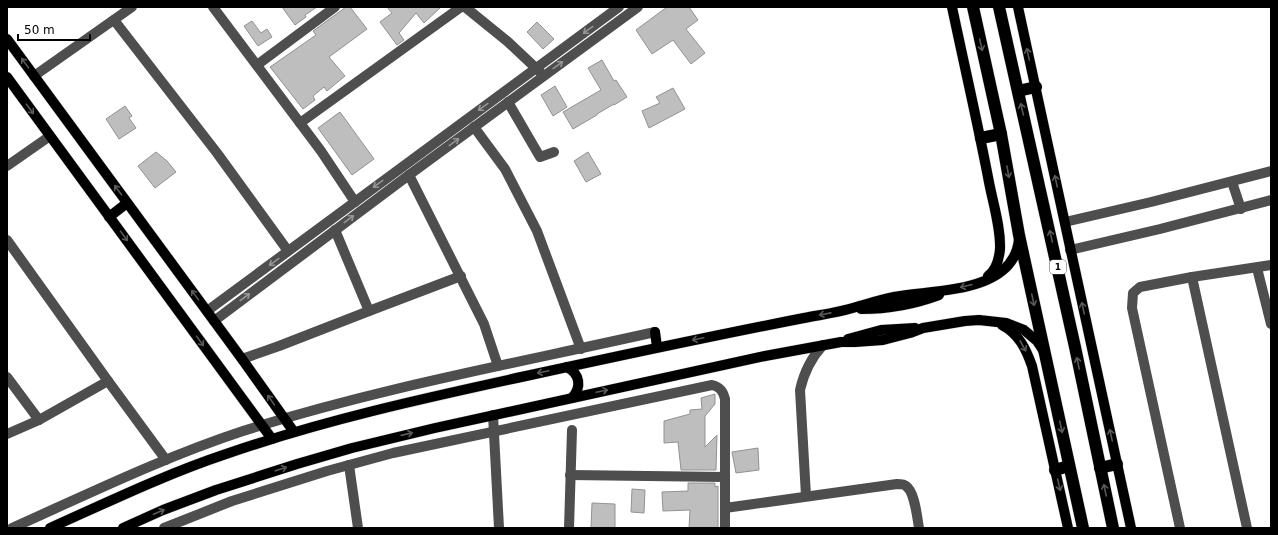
<svg xmlns="http://www.w3.org/2000/svg" width="1278" height="535" font-family="'DejaVu Sans',sans-serif">
  <style>
    .building { fill: #bebebe; stroke: #929292 }
    .lines { fill: none; stroke-linecap: round; stroke-linejoin: round }
    .major-casing { stroke: #dbdbdb; stroke-width: 11 }
    .highway-casing { stroke: #dbdbdb; stroke-width: 13 }
    .minor { stroke: #4e4e4e; stroke-width: 10 }
    .major { stroke: #000; stroke-width: 10 }
    .highway { stroke: #000; stroke-width: 12 }
    .oneway { stroke: #959595 }
    .oneway2 { stroke: #595959 }
    .labels { text-anchor: middle; stroke-width: 3; stroke-linejoin: round; paint-order: stroke }
    .shield { fill: #fff; stroke: #4c4c4c; stroke-width: 1 }
    .shield-label { font-size: 9px; font-weight: bold; fill: #000 }
  </style>
  <rect width="100%" height="100%" fill="#fff"/>
  <g class="building">
    <path d="M282 7H317L305 15 306 17 295 25Z"/>
    <path d="M346 7H350L367 29 329 57 345 76 327 91 324 87 313 96 315 100 303 109 270 67 316 35 313 31Z"/>
    <path d="M387 7H441L424 23 416 13 399 33 404 40 397 45 380 22 392 13Z"/>
    <path d="M667 7H689L698 20 686 29 705 53 691 64 673 40 652 54 636 30Z"/>
    <path d="M252 21 261 33 267 29 272 37 258 46 244 26Z"/>
    <path d="M537 22 554 39 543 49 527 32Z"/>
    <path d="M602 60 614 81 616 80 627 97 614 105V104L597 114V115L573 129 563 112 601 90 588 68Z"/>
    <path d="M555 86 567 107 553 116 541 95Z"/>
    <path d="M673 88 685 109 649 128 642 111 660 103 656 97Z"/>
    <path d="M125 106 132 116 129 118 136 128 119 139 106 119Z"/>
    <path d="M340 112 374 159 352 175 318 128Z"/>
    <path d="M156 152 167 161 176 172 155 188 138 166Z"/>
    <path d="M588 152 601 174 586 182 574 161Z"/>
    <path d="M715 394V404L705 416V447L717 435 716 470H681L678 442 664 443V421L690 414V410L702 409 701 398Z"/>
    <path d="M758 448 759 470 736 473 732 452Z"/>
    <path d="M688 483H715V487L718 486V528H689L690 510 663 511 662 492 688 491Z"/>
    <path d="M632 489 645 490 644 513 631 512Z"/>
    <path d="M592 503 615 504V528H591Z"/>
  </g>
  <g class="lines">
    <g class="major-casing">
      <g id="major">
        <path d="M952 7C964 64 977 120 988 177 992 200 1001 227 1000 249 999 260 996 270 988 276"/>
        <path d="M1018 7 1131 528"/>
        <path d="M7 39 242 359 294 432"/>
        <path d="M7 77 272 439"/>
        <path d="M109 217 127 203"/>
        <path d="M861 309C888 309 915 304 939 295"/>
        <path d="M1002 325C1019 334 1026 349 1032 366L1068 528"/>
        <path d="M655 332 657 347"/>
        <path d="M848 339 881 330 915 328"/>
        <path d="M567 367C580 374 582 387 572 398"/>
        <path d="M50 528C108 502 166 474 226 454 324 420 425 398 526 376 618 356 711 336 804 318 819 315 835 313 849 309 864 305 879 300 894 297 935 289 1014 294 1019 239"/>
        <path d="M123 528 163 510 216 490 297 464 352 448 435 428 765 356 841 342H855L883 340 910 333 923 328 965 321 979 320 1006 323 1024 330 1037 341 1043 350"/>
      </g>
    </g>
    <g class="highway-casing">
      <g id="highway">
        <path d="M973 7 1001 134 1019 235 1083 528"/>
        <path d="M999 7 1075 347 1113 528"/>
        <path d="M1018 91 1036 87"/>
        <path d="M981 138 1001 134"/>
        <path d="M1100 468 1117 464"/>
        <path d="M1055 470 1069 466"/>
      </g>
    </g>
    <g class="minor">
      <path d="M213 7 321 151 355 202"/>
      <path d="M465 7 507 41 540 72"/>
      <path d="M114 20 217 153 288 251"/>
      <path d="M257 65 335 7"/>
      <path d="M34 76 132 7"/>
      <path d="M508 102 540 157 554 152"/>
      <path d="M300 123 461 7"/>
      <path d="M474 127 505 169 537 231 581 349"/>
      <path d="M7 166 50 136"/>
      <path d="M409 175 484 324 498 366"/>
      <path d="M1232 182 1241 209"/>
      <path d="M1065 222 1151 202 1271 171"/>
      <path d="M335 230 369 311"/>
      <path d="M7 240 108 381 166 460"/>
      <path d="M1070 250 1160 229 1271 200"/>
      <path d="M1257 268 1271 324"/>
      <path d="M1192 277 1247 528"/>
      <path d="M207 311 619 7"/>
      <path d="M214 321 409 175 638 7"/>
      <path d="M242 359 279 346 369 311 461 276"/>
      <path d="M7 377 39 420"/>
      <path d="M493 415 499 528"/>
      <path d="M7 434 39 420 108 381"/>
      <path d="M349 465 358 528"/>
      <path d="M570 475 725 477"/>
      <path d="M806 496 800 390C804 372 811 358 823 345"/>
      <path d="M725 508 897 484C900 484 904 484 906 486 915 492 917 517 919 528"/>
      <path d="M12 528C88 494 164 457 243 431 378 388 517 363 655 332"/>
      <path d="M164 528 232 501 327 471 393 453 712 385C720 387 723 391 725 399V528"/>
      <path d="M569 528 572 430"/>
      <path d="M1180 528 1132 308 1133 293 1140 287 1192 277 1271 265"/>
    </g>
    <use href="#major" class="major"/>
    <use href="#highway" class="highway"/>
  </g>
  <defs><path id="oneway-shaft" d="M-6 0H5M1.5-3L5.5 0L1.5 3" fill="none" stroke-width="1.6" stroke-linecap="round" stroke-linejoin="round"/></defs>
  <g class="oneway">
    <use href="#oneway-shaft" transform="translate(588 30) rotate(144)"/>
    <use href="#oneway-shaft" transform="translate(558 65) rotate(-36)"/>
    <use href="#oneway-shaft" transform="translate(483 107) rotate(144)"/>
    <use href="#oneway-shaft" transform="translate(454 142) rotate(-36)"/>
    <use href="#oneway-shaft" transform="translate(378 184) rotate(144)"/>
    <use href="#oneway-shaft" transform="translate(349 219) rotate(-37)"/>
    <use href="#oneway-shaft" transform="translate(274 262) rotate(144)"/>
    <use href="#oneway-shaft" transform="translate(245 297) rotate(-37)"/>
  </g>
  <g class="oneway2">
    <use href="#oneway-shaft" transform="translate(981 45) rotate(77)"/>
    <use href="#oneway-shaft" transform="translate(1028 54) rotate(-102)"/>
    <use href="#oneway-shaft" transform="translate(25 63) rotate(-126)"/>
    <use href="#oneway-shaft" transform="translate(30 109) rotate(53)"/>
    <use href="#oneway-shaft" transform="translate(1022 109) rotate(-103)"/>
    <use href="#oneway-shaft" transform="translate(1008 172) rotate(80)"/>
    <use href="#oneway-shaft" transform="translate(1056 181) rotate(-102)"/>
    <use href="#oneway-shaft" transform="translate(118 190) rotate(-126)"/>
    <use href="#oneway-shaft" transform="translate(124 236) rotate(54)"/>
    <use href="#oneway-shaft" transform="translate(1051 236) rotate(-103)"/>
    <use href="#oneway-shaft" transform="translate(966 286) rotate(166)"/>
    <use href="#oneway-shaft" transform="translate(195 295) rotate(-126)"/>
    <use href="#oneway-shaft" transform="translate(1033 300) rotate(78)"/>
    <use href="#oneway-shaft" transform="translate(1083 308) rotate(-102)"/>
    <use href="#oneway-shaft" transform="translate(825 314) rotate(169)"/>
    <use href="#oneway-shaft" transform="translate(698 339) rotate(168)"/>
    <use href="#oneway-shaft" transform="translate(200 341) rotate(54)"/>
    <use href="#oneway-shaft" transform="translate(1023 346) rotate(61)"/>
    <use href="#oneway-shaft" transform="translate(1078 363) rotate(-102)"/>
    <use href="#oneway-shaft" transform="translate(543 372) rotate(168)"/>
    <use href="#oneway-shaft" transform="translate(602 391) rotate(-12)"/>
    <use href="#oneway-shaft" transform="translate(271 400) rotate(-125)"/>
    <use href="#oneway-shaft" transform="translate(1061 427) rotate(78)"/>
    <use href="#oneway-shaft" transform="translate(407 434) rotate(-13)"/>
    <use href="#oneway-shaft" transform="translate(1111 435) rotate(-102)"/>
    <use href="#oneway-shaft" transform="translate(281 469) rotate(-18)"/>
    <use href="#oneway-shaft" transform="translate(1059 485) rotate(77)"/>
    <use href="#oneway-shaft" transform="translate(1105 490) rotate(-102)"/>
    <use href="#oneway-shaft" transform="translate(159 512) rotate(-23)"/>
  </g>
  <g class="labels">
    <rect class="shield" x="1050" y="260" width="16" height="14" rx="3"/>
    <g class="shield-label">
      <text x="1058" y="270">1</text>
    </g>
  </g>
  <rect width="1278" height="535" fill="none" stroke="#000000" stroke-width="16"/>
  <path d="M18 34v6h72v-6" fill="none" stroke="#000000" stroke-width="2"/>
  <text x="24" y="34" font-size="12" fill="#000000" stroke="#ffffff" stroke-width="3" paint-order="stroke">50 m</text>
</svg>
